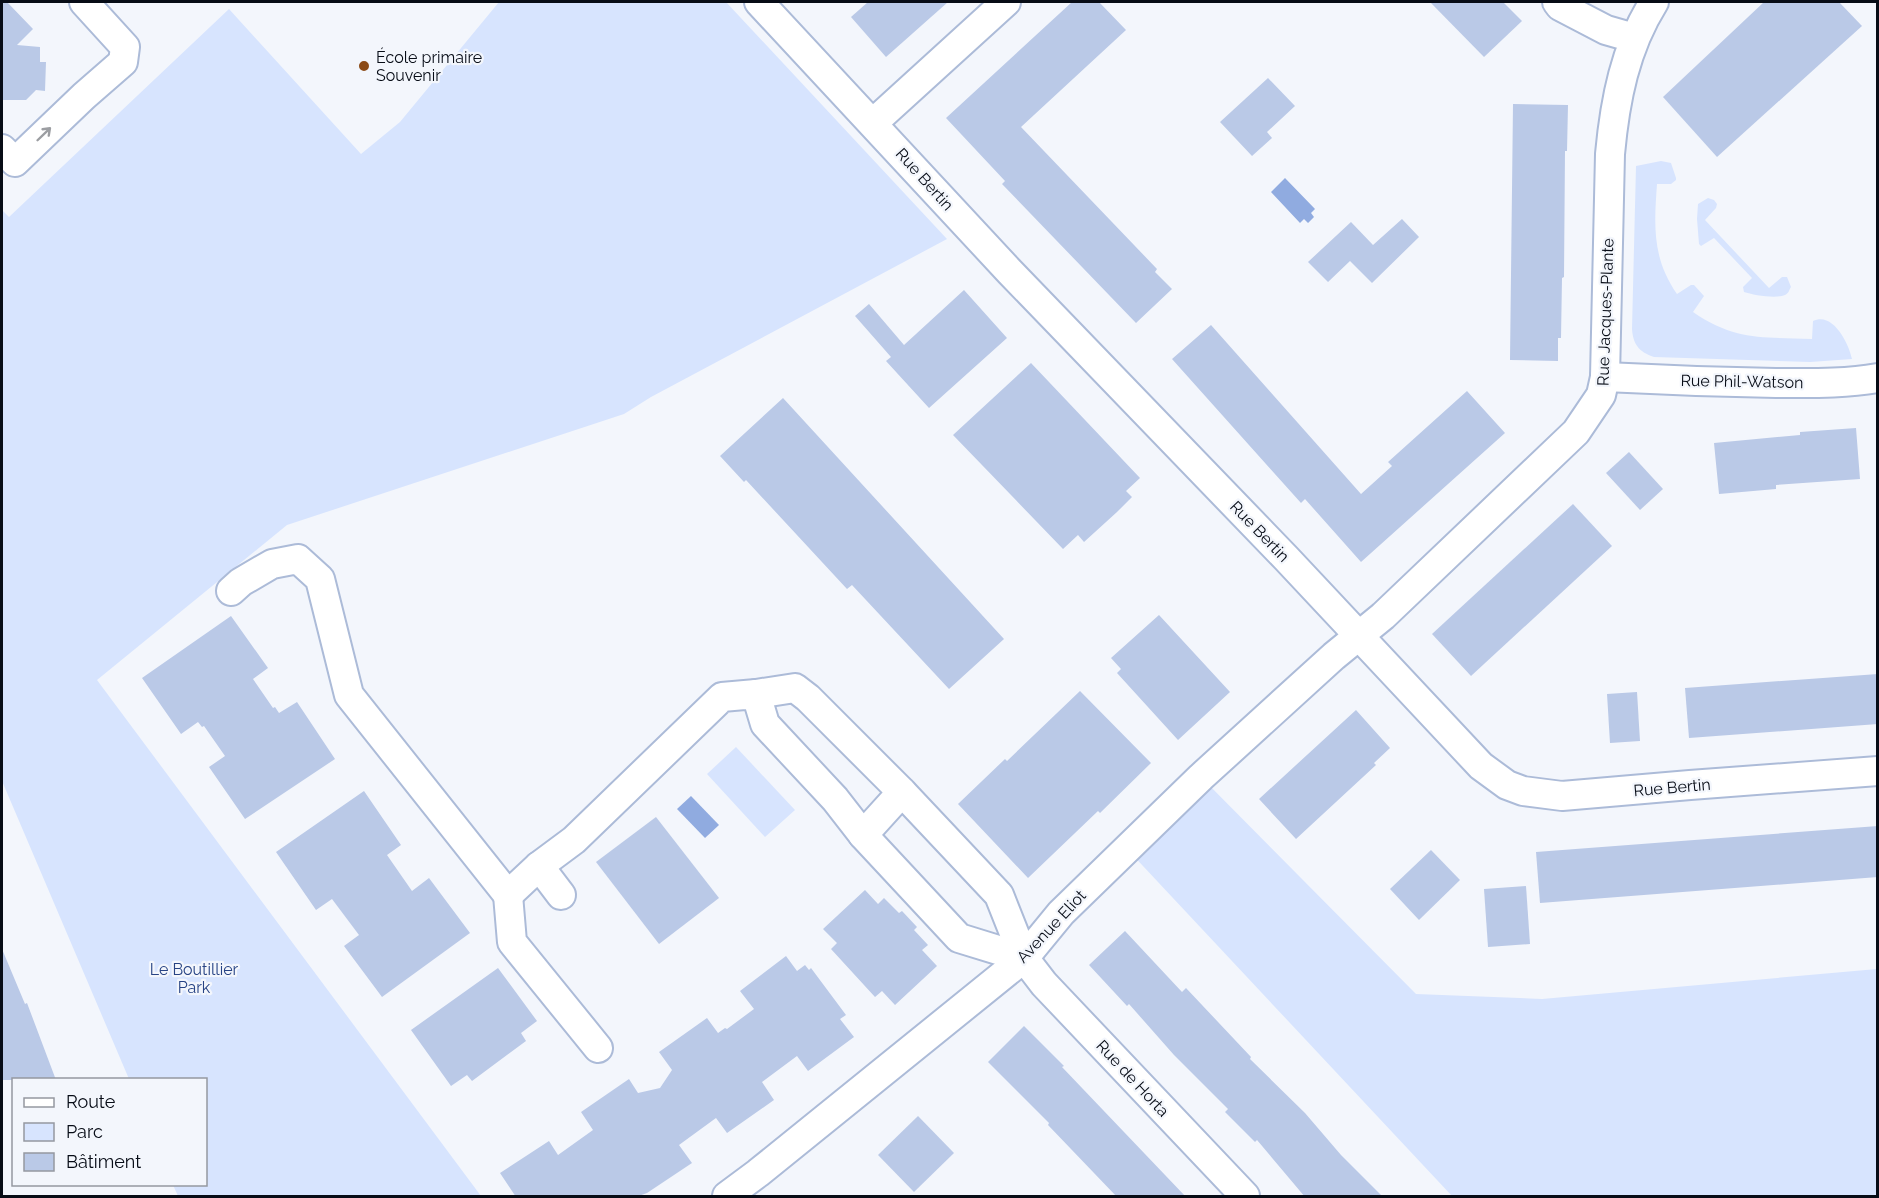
<svg xmlns="http://www.w3.org/2000/svg" width="1879" height="1198" font-family="Raleway,sans-serif">
  <style>
    .green { fill: #d7e4fe }
    .water { fill: #90abe0 }
    .building { fill: #bac9e7 }
    .lines { fill: none; stroke-linecap: round; stroke-linejoin: round }
    .minor-casing { stroke: #acbbd8; stroke-width: 32 }
    .minor { stroke: #fff; stroke-width: 28 }
    .oneway { stroke: #9c9ea2 }
    .poi-dot { fill: #8b4a16; stroke: #f3f6fc; stroke-width: 2 }
    .labels { text-anchor: middle; stroke-width: 4.5; stroke-linejoin: round; paint-order: stroke }
    .poi-label { font-size: 16px; fill: #070c16; stroke: #f3f6fc; text-anchor: start }
    .street-label { font-size: 16px; fill: #070c16; stroke: #f3f6fc }
    .park-label { font-size: 16px; fill: #274384; stroke: #f3f6fc }
  </style>
  <rect width="100%" height="100%" fill="#f3f6fc"/>
  <g class="green">
    <path d="M499 2H726L947 239 651 397 624 414 287 525 97 680 481 1196H178L173 1185 206 1184V1080L129 1079 2 781V210L9 217 229 9 361 154 400 122Z"/>
    <path d="M1661 161 1671 163 1676 178V180L1671 184H1657C1654 226 1652 258 1677 294L1691 285H1694L1704 296 1693 312C1735 341 1763 337 1812 339L1813 321C1833 311 1849 344 1852 359L1810 362 1654 357C1639 352 1633 344 1632 329L1636 166Z"/>
    <path d="M1708 198 1714 200 1717 204 1716 208 1705 220 1769 288 1782 277H1787L1791 287C1789 290 1789 293 1785 295 1776 299 1753 295 1744 292L1743 287 1752 278 1714 238 1701 246 1699 244 1697 219 1698 204Z"/>
    <path d="M736 747 795 810 765 837 707 774Z"/>
    <path d="M1201 777 1416 994 1542 999 1877 969V1196H1452L1128 850Z"/>
  </g>
  <g class="water">
    <path d="M1285 178 1315 209 1311 213 1314 217 1308 223 1304 219 1300 223 1271 192Z"/>
    <path d="M691 796 719 825 705 838 677 809Z"/>
  </g>
  <g class="building">
    <path d="M2 2H7L33 29 17 45 40 47V62H46L45 91 36 90 26 100H2Z"/>
    <path d="M868 2H948L886 57 851 17Z"/>
    <path d="M1072 2H1099L1126 30 1021 127 1157 269 1155 272 1172 289 1136 323 1002 184 1005 181 946 118Z"/>
    <path d="M1430 2H1503L1522 21 1484 57Z"/>
    <path d="M1764 2H1839L1862 26 1717 157 1663 97Z"/>
    <path d="M1268 78 1295 106 1267 132 1272 138 1252 156 1220 122Z"/>
    <path d="M1513 104 1568 105 1567 151H1565L1564 277 1562 278 1561 338H1558V361L1510 360Z"/>
    <path d="M1402 219 1419 237 1372 283 1350 261 1328 282 1308 262 1351 222 1373 245Z"/>
    <path d="M964 290 1007 338 929 408 886 361 891 357 855 316 869 304 904 345Z"/>
    <path d="M1211 325 1361 494 1392 466 1388 462 1467 391 1505 433 1361 562 1305 499 1301 503 1172 359Z"/>
    <path d="M1031 363 1140 478 1126 491 1132 497 1117 512 1084 542 1078 535 1063 549 953 435Z"/>
    <path d="M783 398 1004 639 949 689 852 585 847 589 746 480 744 482 720 456Z"/>
    <path d="M1856 428 1860 479 1776 485V489L1719 494 1714 443 1800 435V432Z"/>
    <path d="M1629 452 1663 489 1640 510 1606 473Z"/>
    <path d="M1573 504 1612 546 1471 676 1432 634Z"/>
    <path d="M1159 615 1230 692 1178 740 1117 673 1121 669 1111 658Z"/>
    <path d="M231 616 268 668 253 679 273 708 275 707 279 713 297 702 335 759 245 819 209 767 225 756 204 726 202 727 198 722 181 734 142 678Z"/>
    <path d="M1878 674V724L1689 738 1685 688Z"/>
    <path d="M1080 691 1151 763 1100 813 1098 811 1028 878 958 804 1005 759 1007 761Z"/>
    <path d="M1637 692 1640 741 1610 743 1607 694Z"/>
    <path d="M1356 710 1390 748 1374 763 1376 765 1296 839 1259 799Z"/>
    <path d="M364 791 401 845 387 855 412 891 429 878 470 933 382 997 344 946 359 935 332 899 316 910 276 852Z"/>
    <path d="M656 817 719 898 659 944 596 862Z"/>
    <path d="M1878 826V877L1540 903 1536 852Z"/>
    <path d="M1431 850 1460 880 1419 920 1390 889Z"/>
    <path d="M1526 886 1530 944 1488 947 1484 889Z"/>
    <path d="M865 890 878 904 884 898 899 913 902 911 917 927 914 930 928 945 922 950 937 966 895 1005 882 991 875 997 831 949 837 943 823 929Z"/>
    <path d="M1125 931 1182 992 1186 988 1251 1057 1250 1059 1305 1113 1341 1155 1383 1197H1305L1257 1140 1255 1142 1225 1112 1228 1109 1174 1055 1129 1004 1127 1006 1089 965Z"/>
    <path d="M2 949 25 1004 27 1003 56 1080H2Z"/>
    <path d="M786 956 797 971 805 965 809 970 811 968 846 1015 840 1019 854 1037 808 1071 797 1056 762 1082 774 1100 727 1133 716 1118 679 1145 692 1163 647 1193 636 1197H516L500 1173 549 1141 558 1155 593 1130 581 1112 629 1079 638 1093 660 1088 672 1070 659 1052 707 1018 718 1033 725 1028 727 1029 754 1009 740 991Z"/>
    <path d="M498 968 537 1021 521 1033 526 1041 472 1081 467 1075 451 1086 411 1030Z"/>
    <path d="M1024 1026 1064 1066 1062 1067 1186 1197H1117L1048 1125 1049 1123 988 1062Z"/>
    <path d="M918 1116 954 1153 914 1192 878 1155Z"/>
  </g>
  <g class="lines">
    <g class="minor-casing">
      <g id="minor">
        <path d="M759 2 1010 272 1286 558 1481 766 1507 785 1523 791 1562 796 1690 785 1878 771"/>
        <path d="M1557 2 1560 6 1606 30 1634 38"/>
        <path d="M873 123 1006 2"/>
        <path d="M2 149 15 162 84 96 123 62 125 47 84 2"/>
        <path d="M1605 377C1662 380 1719 382 1776 383 1810 383 1844 384 1878 378"/>
        <path d="M231 591 241 582 272 564 298 559 320 579 349 695 508 895 539 866 574 840 722 697 756 694 765 724 835 799 863 835 959 938 1024 958"/>
        <path d="M756 694 795 688 808 698 902 792 999 895 1024 958 1044 984 1245 1196"/>
        <path d="M863 835 902 792"/>
        <path d="M539 866 561 895"/>
        <path d="M508 895 512 942 598 1048"/>
        <path d="M727 1196 758 1173 1024 958 1061 913 1201 777 1334 656 1383 616 1576 432 1601 395 1605 377 1610 154C1615 100 1625 48 1654 2"/>
      </g>
    </g>
    <use href="#minor" class="minor"/>
  </g>
  <defs><path id="oneway-shaft" d="M-6 0H5M1.5-3L5.5 0L1.5 3" fill="none" stroke-width="1.6" stroke-linecap="round" stroke-linejoin="round" transform="scale(1.5)"/></defs>
  <use class="oneway" href="#oneway-shaft" transform="translate(44 134) rotate(-44)"/>
  <circle class="poi-dot" cx="364" cy="66" r="6"/>
  <g class="labels">
    <g class="poi-label">
      <text x="376" y="63">École primaire<tspan x="376" dy="18">Souvenir</tspan></text>
    </g>
    <g class="street-label">
      <text transform="translate(925 179) rotate(48)" y="6">Rue Bertin</text>
      <text transform="translate(1605 312) rotate(-88)" y="6">Rue Jacques-Plante</text>
      <text transform="translate(1742 381) rotate(1)" y="6">Rue Phil-Watson</text>
      <text transform="translate(1260 531) rotate(46)" y="6">Rue Bertin</text>
      <text transform="translate(1672 787) rotate(-5)" y="6">Rue Bertin</text>
      <text transform="translate(1051 926) rotate(-47)" y="6">Avenue Eliot</text>
      <text transform="translate(1133 1078) rotate(47)" y="6">Rue de Horta</text>
    </g>
    <g class="park-label">
      <text x="194" y="975">Le Boutillier<tspan x="194" dy="18">Park</tspan></text>
    </g>
  </g>
  <rect width="1879" height="1198" fill="none" stroke="#070c16" stroke-width="6"/>
  <rect x="12" y="1078" width="195" height="108" fill="#f3f6fc" stroke="#9598a0" stroke-width="1.5"/>
  <rect x="24" y="1098" width="30" height="9" fill="#ffffff" stroke="#9598a0" stroke-width="1.5"/>
  <text x="66" y="1108" font-size="18" fill="#070c16">Route</text>
  <rect x="24" y="1123" width="30" height="18" fill="#d7e4fe" stroke="#9598a0" stroke-width="1.5"/>
  <text x="66" y="1138" font-size="18" fill="#070c16">Parc</text>
  <rect x="24" y="1153" width="30" height="18" fill="#bac9e7" stroke="#9598a0" stroke-width="1.5"/>
  <text x="66" y="1168" font-size="18" fill="#070c16">Bâtiment</text>
</svg>
